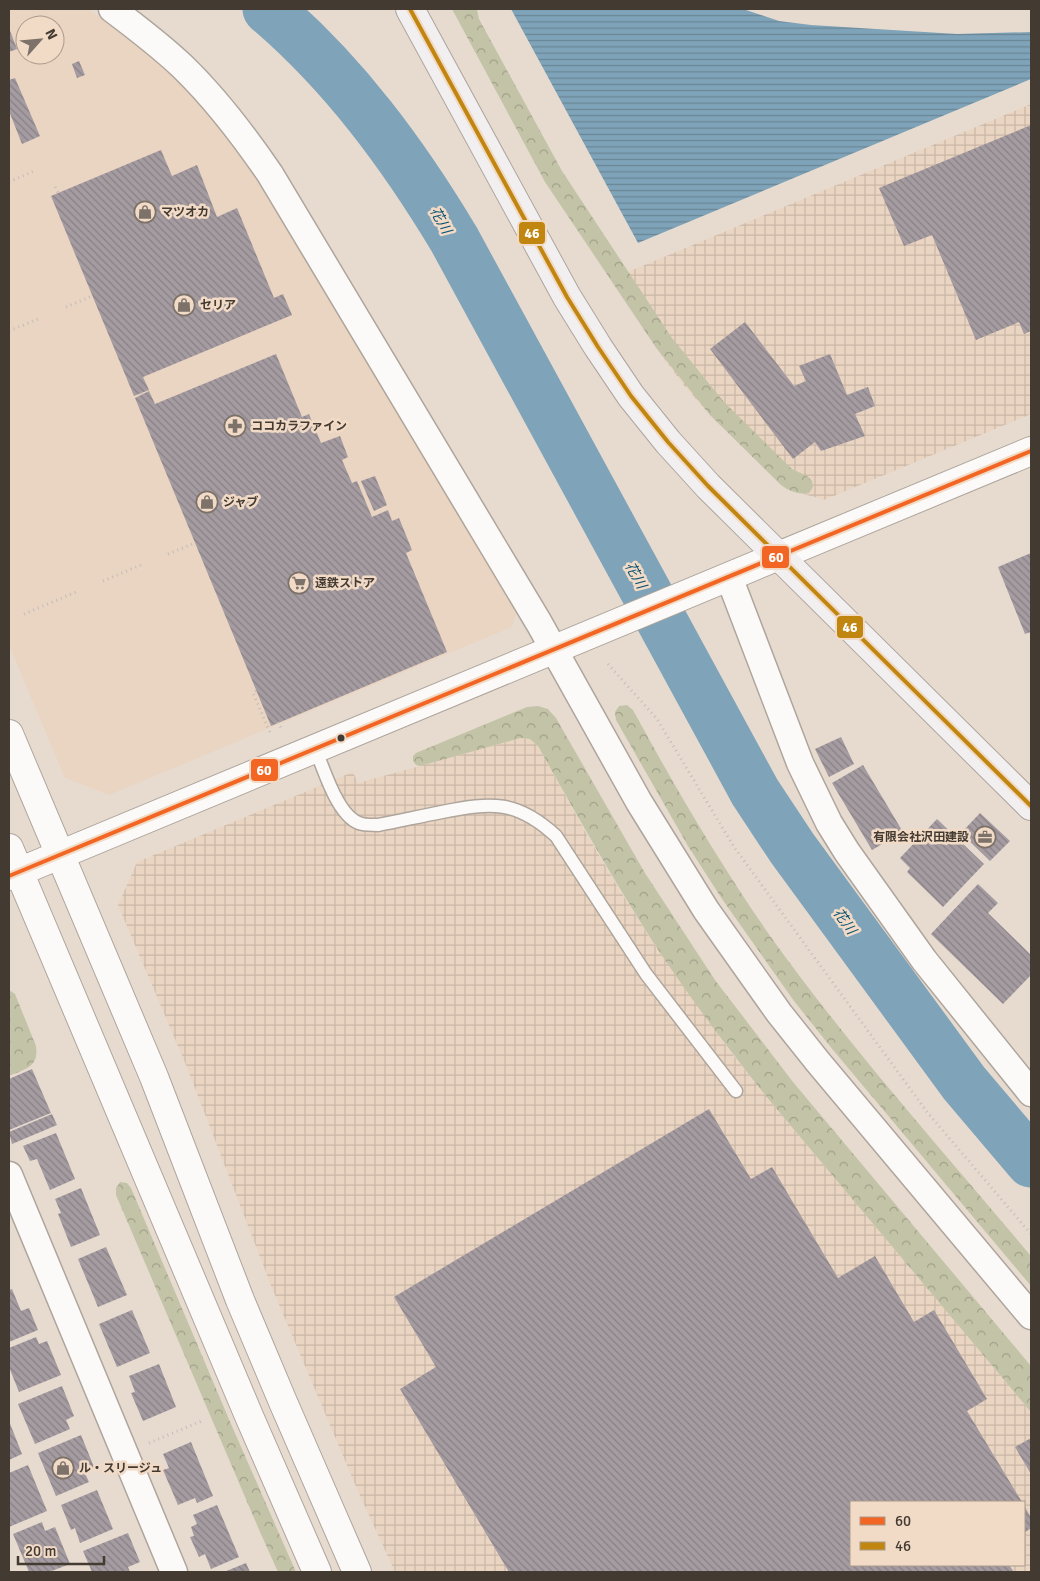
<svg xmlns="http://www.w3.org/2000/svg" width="1040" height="1581" font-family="Signika,'Noto Sans JP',sans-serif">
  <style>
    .built { fill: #ead4c2; fill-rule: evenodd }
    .industrial { fill: url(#industrial-grid); fill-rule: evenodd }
    .forest { fill: url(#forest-crowns) }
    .water { fill: url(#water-rules) }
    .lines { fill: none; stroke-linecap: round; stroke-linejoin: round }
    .river { stroke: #7fa3b8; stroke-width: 51 }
    .building { fill: url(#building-back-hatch) }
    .service-casing { stroke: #aea59c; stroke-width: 15 }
    .minor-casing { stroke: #aea59c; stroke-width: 29 }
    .tertiary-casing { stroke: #aea59c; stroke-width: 30 }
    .secondary-casing { stroke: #aea59c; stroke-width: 30 }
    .path { stroke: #c2bdb9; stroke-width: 3; stroke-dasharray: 1 4; stroke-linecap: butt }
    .service { stroke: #fbfaf8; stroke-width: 12 }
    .minor { stroke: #fbfaf8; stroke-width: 26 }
    .tertiary { stroke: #fbfaf8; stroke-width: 28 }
    .secondary { stroke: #f1eff0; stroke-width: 28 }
    .bus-1-casing { stroke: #f1dac6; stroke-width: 8 }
    .bus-2-casing { stroke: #f1dac6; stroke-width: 8 }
    .bus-1 { stroke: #f26522; stroke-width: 4 }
    .bus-2 { stroke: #c1860f; stroke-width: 4 }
    .bus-dot { fill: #433a32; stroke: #f1dac6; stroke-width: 2 }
    .labels { text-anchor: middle; stroke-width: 5; stroke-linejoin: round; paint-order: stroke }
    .poi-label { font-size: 12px; font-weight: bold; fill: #433a32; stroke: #f1dac6; text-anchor: start }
    .water-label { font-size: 14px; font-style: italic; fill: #085275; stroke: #f1dac6 }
    .line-badge { stroke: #f1dac6; stroke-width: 2 }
    .badge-label { font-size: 14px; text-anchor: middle; font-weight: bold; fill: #fff }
  </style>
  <defs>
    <pattern id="industrial-grid" width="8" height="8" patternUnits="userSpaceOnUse" patternTransform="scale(1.25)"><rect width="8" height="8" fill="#ead4c2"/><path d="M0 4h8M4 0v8" fill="none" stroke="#cab7a7"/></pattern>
    <pattern id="forest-crowns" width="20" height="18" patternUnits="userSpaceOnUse" patternTransform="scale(1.25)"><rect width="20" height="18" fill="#c3c4a7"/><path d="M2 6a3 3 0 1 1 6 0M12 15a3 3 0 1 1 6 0" fill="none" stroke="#a0a089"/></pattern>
    <pattern id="water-rules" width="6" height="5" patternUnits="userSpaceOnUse" patternTransform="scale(1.25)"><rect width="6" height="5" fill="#7fa3b8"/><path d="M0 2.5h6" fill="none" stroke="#6a8696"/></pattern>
    <pattern id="building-back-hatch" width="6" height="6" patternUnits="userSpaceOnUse" patternTransform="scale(1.25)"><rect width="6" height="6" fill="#a59ca1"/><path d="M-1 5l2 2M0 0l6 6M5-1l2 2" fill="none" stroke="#888084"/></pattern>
  </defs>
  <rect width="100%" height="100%" fill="#e7dbd0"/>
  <path class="built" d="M9 9H88L140 46 173 76 205 108 233 143 259 180 517 611 512 627 109 795 65 778 9 645ZM25 25H55V55H25Z"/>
  <g class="industrial">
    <path d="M1031 104V414L824 500 787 489 710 415 682 383 657 349 611 279Z"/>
    <path d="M521 738 530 739 538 746 586 833 619 889 654 944 729 1050 770 1101 1031 1412V1572H395L357 1489 272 1288 186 1065 118 905 137 862 353 772 358 783ZM851 1502H1024V1565H851Z"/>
  </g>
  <g class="forest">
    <path d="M452 9H477L479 19 562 171 672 338 724 402 792 469 807 476 812 481 813 487 809 493C798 495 789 491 781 485L710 415 657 349 545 182Z"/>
    <path d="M627 705 633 710C676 789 721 866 773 940 852 1050 944 1152 1031 1256V1286L833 1050 794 1001 722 899 688 846 616 720 615 712 619 706Z"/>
    <path d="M538 706 548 709 556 718 645 873 715 980 793 1082 1031 1366V1412L770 1101C729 1050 689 997 653 942 612 878 575 812 538 746L530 739 521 738 420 766 416 765 413 761V756L416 753 527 707Z"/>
    <path d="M9 990 15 994 36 1046C39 1067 26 1069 9 1076Z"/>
    <path d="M120 1182 127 1183 131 1188 231 1424 296 1572H278L260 1532 116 1195V1188Z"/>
  </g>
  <path class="water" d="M511 9H743L779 21 811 25 957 34 1031 32V79L638 243Z"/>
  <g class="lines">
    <path class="river" d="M268 9C344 74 403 154 454 239L755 792 792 848 964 1083 1031 1162"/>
  </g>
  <g class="building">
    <path d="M9 28 17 49 9 52Z"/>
    <path d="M79 61 85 75 77 78 72 64Z"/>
    <path d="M15 78 40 136 22 144 9 111V80Z"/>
    <path d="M1031 125V331L1024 334 1019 322 976 340 932 235 904 246 879 188Z"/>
    <path d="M161 150 172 176 197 165 217 217 237 208 274 298 283 294 292 315 143 377 149 390 134 396 51 196Z"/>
    <path d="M745 322 794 386 806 381 799 366 830 354 847 395 868 387 875 406 855 414 865 436 821 451 815 442 793 459 710 349Z"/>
    <path d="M276 354 302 417 309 414 321 443 340 436 348 457 342 460 352 483 357 481 372 517 388 510 392 521 399 518 412 550 406 553 447 652 271 726 135 398 149 391 155 404Z"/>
    <path d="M375 476 387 505 374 511 361 481Z"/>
    <path d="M1031 553V632L1025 634 998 567Z"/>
    <path d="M841 737 854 764 829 777 815 749Z"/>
    <path d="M863 765 903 832 872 850 832 783Z"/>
    <path d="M980 813 1010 841 990 861 961 833Z"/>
    <path d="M937 819 984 864 943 907 907 872 910 868 900 858Z"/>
    <path d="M978 884 998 903 988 913 1031 955V975L1003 1004 931 934Z"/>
    <path d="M32 1069 51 1113 9 1130V1079Z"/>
    <path d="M709 1109 751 1179 772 1167 838 1278 875 1256 914 1322 934 1310 987 1399 967 1411 1022 1502H851V1565H1009L1014 1572H509L400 1389 436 1367 394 1297Z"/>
    <path d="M52 1114 57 1125 12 1144 9 1132Z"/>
    <path d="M56 1133 75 1179 50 1190 37 1159 30 1161 23 1146Z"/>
    <path d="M81 1188 100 1235 71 1247 58 1214 61 1213 55 1199Z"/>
    <path d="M106 1247 127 1295 98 1307 78 1259Z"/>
    <path d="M12 1289 21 1311 29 1308 38 1330 9 1342V1290Z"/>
    <path d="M132 1310 150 1353 117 1367 99 1324Z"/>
    <path d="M36 1337 39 1344 47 1341 61 1375 19 1392 9 1367V1348Z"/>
    <path d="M159 1364 176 1407 143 1421 131 1393 135 1392 129 1376Z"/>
    <path d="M62 1386 74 1416 66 1420 70 1429 35 1444 18 1404Z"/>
    <path d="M9 1421 22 1454 9 1460Z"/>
    <path d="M81 1435 94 1467 84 1471 89 1482 56 1496 38 1453Z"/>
    <path d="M1031 1438V1474L1015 1447Z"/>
    <path d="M191 1442 213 1496 197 1503 195 1498 178 1505 163 1470 169 1468 163 1454Z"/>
    <path d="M28 1465 47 1511 9 1527V1473Z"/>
    <path d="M97 1490 113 1529 80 1543 75 1528 71 1530 61 1505Z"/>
    <path d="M217 1505 239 1557 211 1569 205 1554 199 1557 190 1537 194 1536 191 1527 197 1524 193 1515Z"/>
    <path d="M1024 1505 1031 1518V1528L1024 1533Z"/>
    <path d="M42 1522 45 1531 55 1527 70 1564 49 1572H29L13 1534Z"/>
    <path d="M128 1533 140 1562 128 1567 130 1572H92L83 1551Z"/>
    <path d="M246 1563 250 1572H224Z"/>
  </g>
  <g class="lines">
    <g class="service-casing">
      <path id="service" d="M315 748C324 769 338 819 362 824 367 825 373 825 378 825 399 821 421 816 442 812 492 802 517 800 556 836L646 974 736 1091"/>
    </g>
    <g class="minor-casing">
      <g id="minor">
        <path d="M112 9C136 27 161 46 183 67 216 99 244 136 270 174L539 623 639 802 706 910 779 1013 818 1062 1031 1316"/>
        <path d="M729 577 800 763 829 823 847 852 924 960 1031 1093"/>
        <path d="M9 1175 174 1572"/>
      </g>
    </g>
    <g class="tertiary-casing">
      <g id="tertiary">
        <path d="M9 734 154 1077 240 1300 283 1402 357 1572"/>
        <path d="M9 848 249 1416 317 1572"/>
        <path d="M9 876 1031 451"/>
      </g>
    </g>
    <g class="secondary-casing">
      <path id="secondary" d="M410 9 567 297 598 347 631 396 668 442 708 486 1031 806"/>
    </g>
    <g class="path">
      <path d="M9 182 34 171"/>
      <path d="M55 187 58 193"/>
      <path d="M66 307 92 296"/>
      <path d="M9 331 38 319"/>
      <path d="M141 393 142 395"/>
      <path d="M168 554 195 543"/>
      <path d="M103 581 141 565"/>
      <path d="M24 614 76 592"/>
      <path d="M608 664 657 719 734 847 927 1112 1031 1234"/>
      <path d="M256 691 253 693 271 735"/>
      <path d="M278 722 282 730"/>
      <path d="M149 1443 204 1420"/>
    </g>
    <use href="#service" class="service"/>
    <use href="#minor" class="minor"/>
    <use href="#tertiary" class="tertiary"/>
    <use href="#secondary" class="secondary"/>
    <g class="bus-1-casing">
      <path id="bus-1" d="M9 876 1031 451"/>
    </g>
    <g class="bus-2-casing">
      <path id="bus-2" d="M410 9 567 297 598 347 631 396 668 442 708 486 1031 806"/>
    </g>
    <use href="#bus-1" class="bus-1"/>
    <use href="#bus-2" class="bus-2"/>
  </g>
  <defs>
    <g id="shop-ring" transform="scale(1.125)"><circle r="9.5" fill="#f1dac6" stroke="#7c7269" stroke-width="1.5"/><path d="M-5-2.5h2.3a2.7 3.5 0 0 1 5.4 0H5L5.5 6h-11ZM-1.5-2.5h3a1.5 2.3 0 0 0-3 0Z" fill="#7c7269"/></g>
    <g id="pharmacy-ring" transform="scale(1.125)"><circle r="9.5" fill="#f1dac6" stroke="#7c7269" stroke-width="1.5"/><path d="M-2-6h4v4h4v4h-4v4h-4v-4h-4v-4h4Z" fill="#7c7269"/></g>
    <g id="supermarket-ring" transform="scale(1.125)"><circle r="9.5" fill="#f1dac6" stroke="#7c7269" stroke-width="1.5"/><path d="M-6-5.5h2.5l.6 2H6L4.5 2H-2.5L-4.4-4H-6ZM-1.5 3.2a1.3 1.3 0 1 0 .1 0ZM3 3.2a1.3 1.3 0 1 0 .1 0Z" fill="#7c7269"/></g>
    <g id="office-ring" transform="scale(1.125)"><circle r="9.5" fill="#f1dac6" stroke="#7c7269" stroke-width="1.5"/><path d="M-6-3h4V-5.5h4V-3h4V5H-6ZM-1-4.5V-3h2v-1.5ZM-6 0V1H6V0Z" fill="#7c7269"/></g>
  </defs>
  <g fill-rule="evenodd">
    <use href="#shop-ring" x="145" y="212"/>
    <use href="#shop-ring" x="184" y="305"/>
    <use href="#pharmacy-ring" x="235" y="426"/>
    <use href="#shop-ring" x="207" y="502"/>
    <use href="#supermarket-ring" x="299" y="583"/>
    <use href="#office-ring" x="985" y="837"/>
    <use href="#shop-ring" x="63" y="1468"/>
  </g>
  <circle class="bus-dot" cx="341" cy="738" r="4.5"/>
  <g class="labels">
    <g class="poi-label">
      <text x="161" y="216">マツオカ</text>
      <text x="200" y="309">セリア</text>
      <text x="251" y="430">ココカラファイン</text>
      <text x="223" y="506">ジャブ</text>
      <text x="315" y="587">遠鉄ストア</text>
      <text x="969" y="841" text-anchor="end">有限会社沢田建設</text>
      <text x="79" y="1472">ル・スリージュ</text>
    </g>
    <g class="water-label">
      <text transform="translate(441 220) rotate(61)" y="5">花川</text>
      <text transform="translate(636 575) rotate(61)" y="5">花川</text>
      <text transform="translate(845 921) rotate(54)" y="5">花川</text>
    </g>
  </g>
  <g class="line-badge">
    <rect x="518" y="221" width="28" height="24" rx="5" fill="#c1860f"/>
    <rect x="761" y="545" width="29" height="24" rx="5" fill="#f26522"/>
    <rect x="836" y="615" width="28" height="24" rx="5" fill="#c1860f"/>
    <rect x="250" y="758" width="29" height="24" rx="5" fill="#f26522"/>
  </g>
  <g class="badge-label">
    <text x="532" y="238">46</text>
    <text x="776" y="562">60</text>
    <text x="850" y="632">46</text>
    <text x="264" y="775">60</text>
  </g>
  <rect width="1040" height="1581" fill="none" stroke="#433a32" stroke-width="20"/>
  <rect x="850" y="1501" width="175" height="65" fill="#f1dac6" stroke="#ab9a8b"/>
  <rect x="860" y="1517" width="25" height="8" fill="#f26522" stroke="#ab9a8b"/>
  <text x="895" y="1526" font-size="15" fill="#433a32">60</text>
  <rect x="860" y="1542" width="25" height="8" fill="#c1860f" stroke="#ab9a8b"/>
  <text x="895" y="1551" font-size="15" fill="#433a32">46</text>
  <g transform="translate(40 40) rotate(63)"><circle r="24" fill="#f1dac6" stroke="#ab9a8b"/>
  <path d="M0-4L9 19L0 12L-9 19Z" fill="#7c7269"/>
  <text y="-8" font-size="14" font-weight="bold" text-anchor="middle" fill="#433a32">N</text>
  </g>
  <path d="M18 1556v8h86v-8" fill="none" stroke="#433a32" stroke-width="2.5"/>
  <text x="25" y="1556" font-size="15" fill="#433a32" stroke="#f1dac6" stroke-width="4" paint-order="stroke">20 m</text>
</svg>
